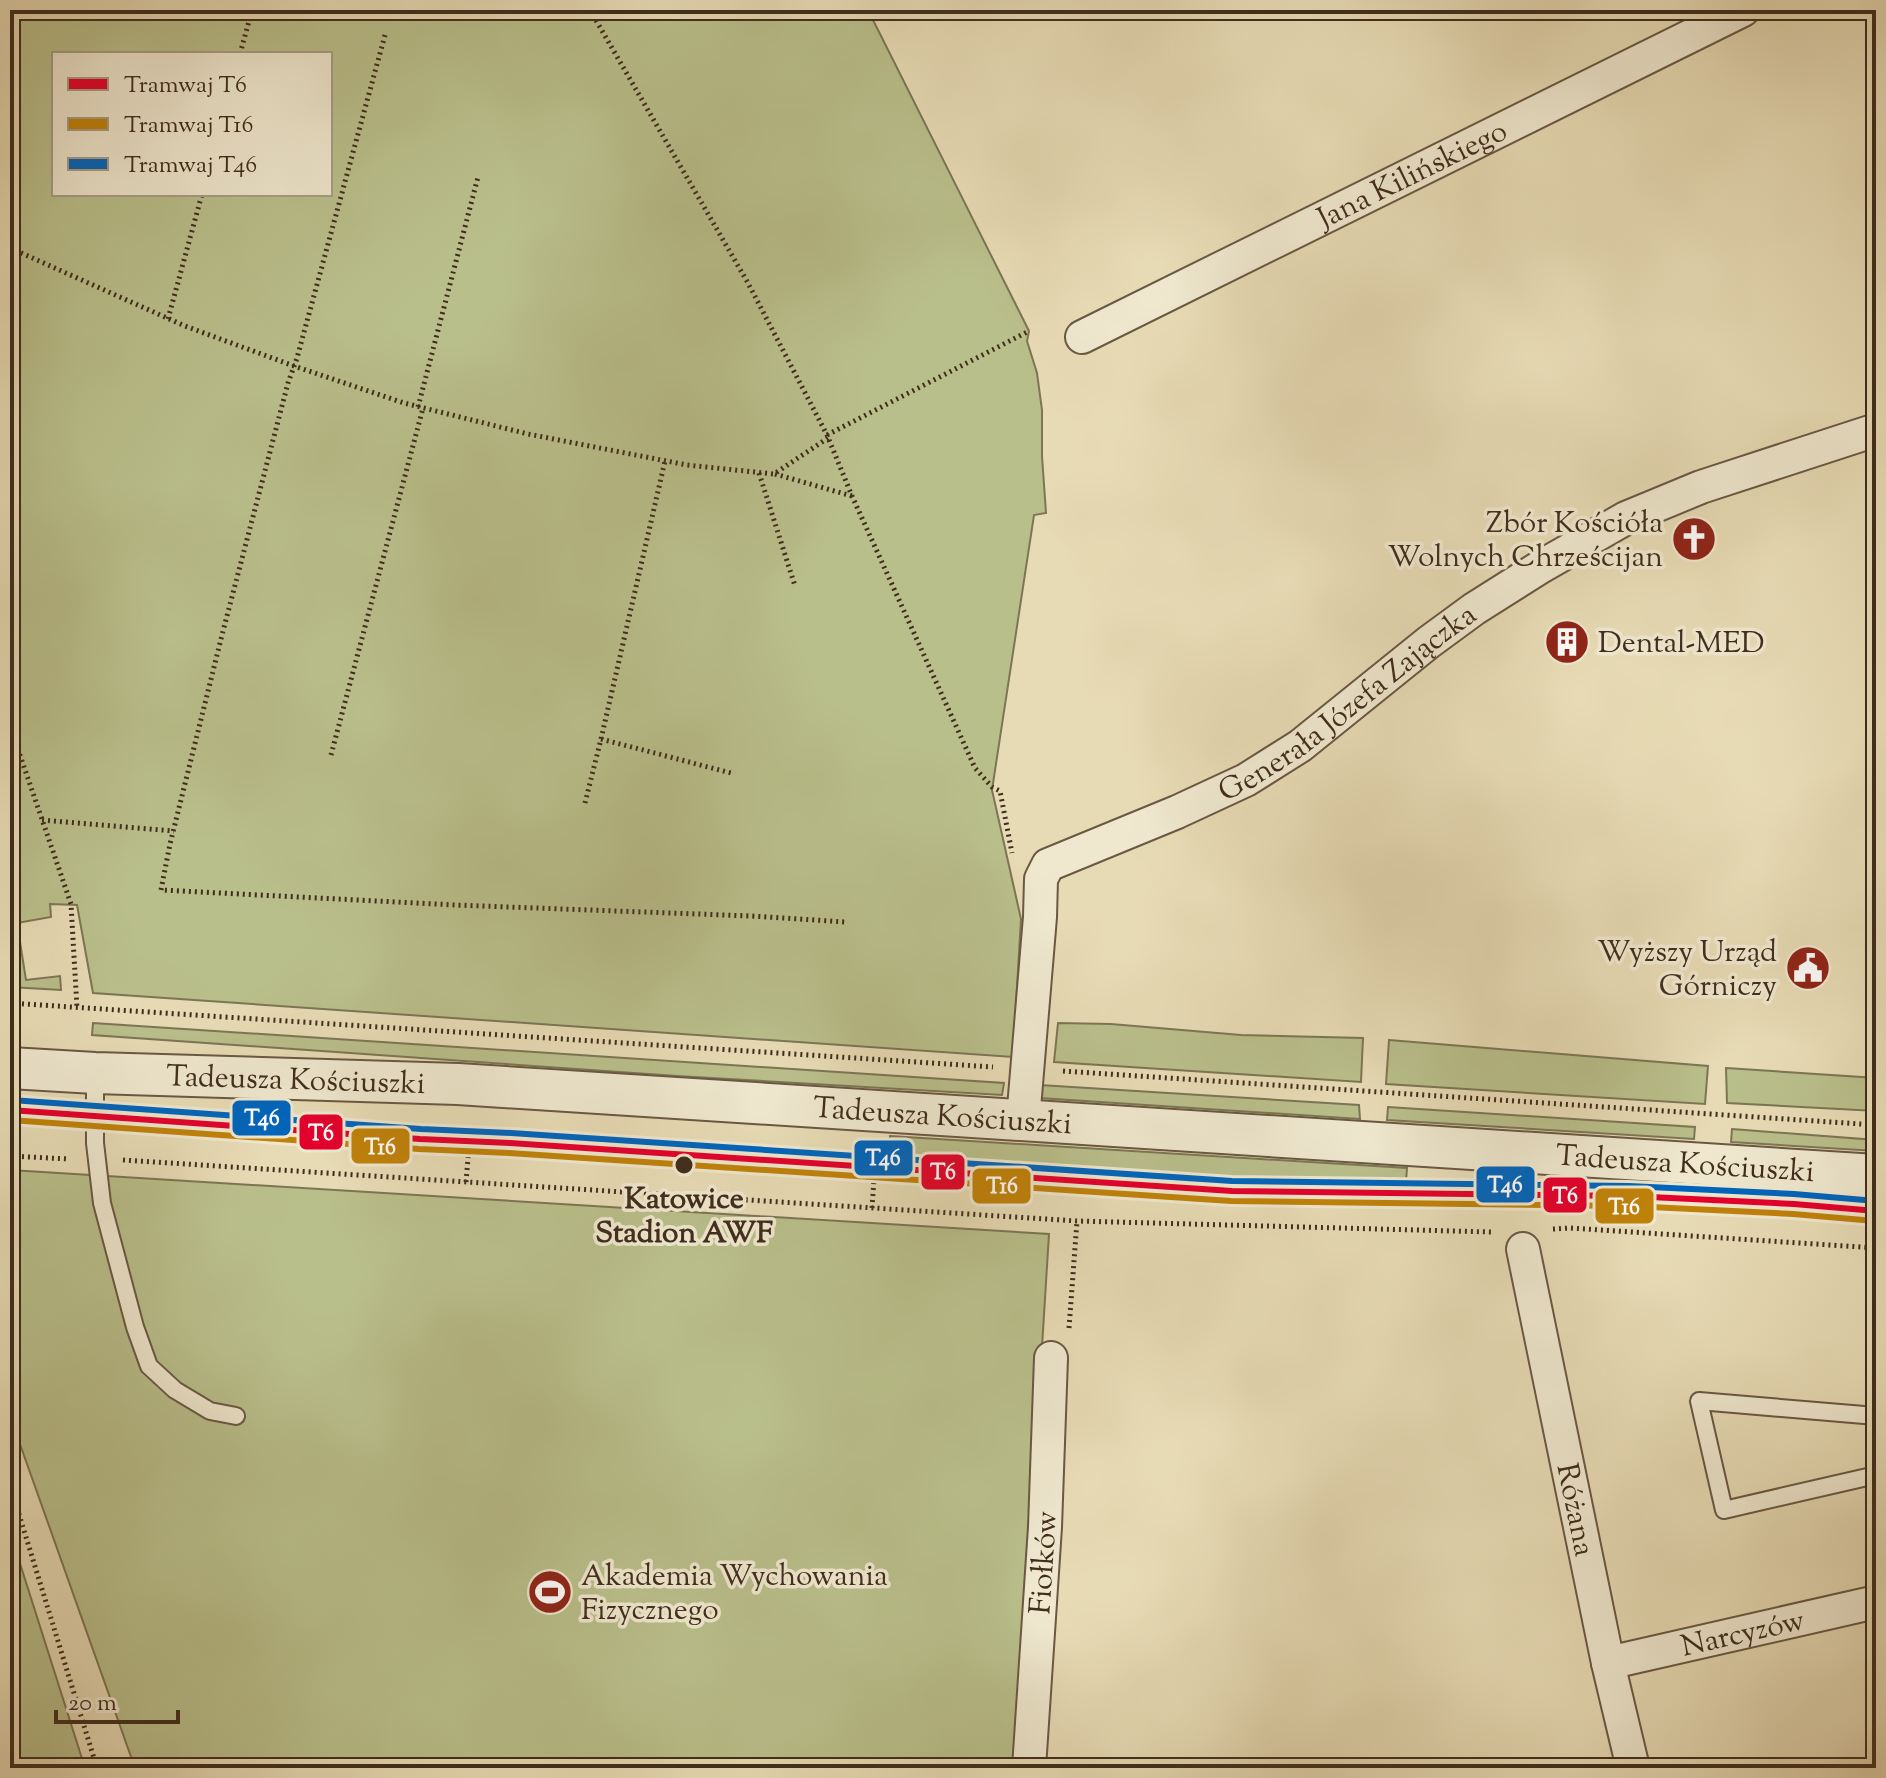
<svg xmlns="http://www.w3.org/2000/svg" width="1886" height="1778" font-family="'Sorts Mill Goudy',serif">
  <style>
    .green { fill: #b9bf8b; stroke: #7c7654; stroke-width: 2; fill-rule: evenodd }
    .lines { fill: none; stroke-linecap: round; stroke-linejoin: round }
    .service-casing { stroke: #6a5843; stroke-width: 20 }
    .minor-casing { stroke: #6a5843; stroke-width: 36 }
    .tertiary-casing { stroke: #6a5843; stroke-width: 44 }
    .path { stroke: #402d1d; stroke-width: 5; stroke-dasharray: 2 4; stroke-linecap: butt }
    .service { stroke: #efe8cf; stroke-width: 16 }
    .minor { stroke: #efe8cf; stroke-width: 32 }
    .tertiary { stroke: #efe8cf; stroke-width: 40 }
    .tram-1-casing { stroke: #efe8cf; stroke-width: 12 }
    .tram-2-casing { stroke: #efe8cf; stroke-width: 12 }
    .tram-3-casing { stroke: #efe8cf; stroke-width: 12 }
    .tram-1 { stroke: #e4002b; stroke-width: 6 }
    .tram-2 { stroke: #c08209; stroke-width: 6 }
    .tram-3 { stroke: #0065bd; stroke-width: 6 }
    .stop-dot { fill: #402d1d; stroke: #efe8cf; stroke-width: 3 }
    .labels { text-anchor: middle; stroke-width: 7; stroke-linejoin: round; paint-order: stroke }
    .street-label { font-size: 30px; fill: #402d1d; stroke: #efe8cf }
    .poi-label { font-size: 30px; fill: #402d1d; stroke: #efe8cf; text-anchor: end }
    .stop-label { font-size: 30px; font-weight: bold; fill: #402d1d; stroke: #efe8cf }
    .line-badge { stroke: #efe8cf; stroke-width: 3 }
    .badge-label { font-size: 22px; text-anchor: middle; font-weight: bold; fill: #fff }
  </style>
  <rect width="100%" height="100%" fill="#e7dbb5"/>
  <filter id="stains"><feTurbulence type="fractalNoise" baseFrequency=".0025" numOctaves="4"/><feColorMatrix values="0 0 0 0 .2 0 0 0 0 .09 0 0 0 0 .02 0 0 0 .5 -.17"/></filter>
  <radialGradient id="worn" r=".72"><stop offset=".6" stop-color="#630" stop-opacity="0"/><stop offset="1" stop-color="#630" stop-opacity=".3"/></radialGradient>
  <g class="green">
    <path d="M10 10H868L1029 331 1027 341 1037 373 1042 410V456L1046 513 1034 515 992 790 1021 919 1013 1057 93 993 77 905 50 904 51 917 17 923 26 980 60 976 61 990 10 987ZM54 54H330V194H54Z"/>
    <path d="M93 1023 1004 1083 1002 1095 677 1076 92 1035Z"/>
    <path d="M1058 1023 1111 1024 1241 1035 1363 1038 1361 1082 1054 1062Z"/>
    <path d="M1389 1040 1708 1066 1705 1104 1386 1084Z"/>
    <path d="M1726 1068 1876 1078V1111L1727 1103Z"/>
    <path d="M1040 1085 1359 1105 1360 1119 1039 1098Z"/>
    <path d="M1388 1107 1695 1127 1694 1139 1387 1120Z"/>
    <path d="M1732 1129 1876 1140V1151L1731 1142Z"/>
    <path d="M890 1136 1407 1168 1406 1182C1233 1180 1061 1168 888 1157Z"/>
    <path d="M10 1170 1049 1234 1016 1768H135L10 1416Z"/>
    <path d="M10 1532 85 1768H10Z"/>
  </g>
  <g class="lines">
    <g class="service-casing">
      <g id="service">
        <path d="M95 1074V1143L102 1203 135 1327 149 1366 175 1390 210 1411 236 1416"/>
        <path d="M1876 1416 1699 1401 1724 1510 1876 1475"/>
      </g>
    </g>
    <g class="minor-casing">
      <g id="minor">
        <path id="s1" d="M1082 337 1743 10"/>
        <path id="s2" d="M1023 1120 1040 917 1041 879 1048 865 1177 812 1246 780 1300 746 1429 642 1474 609 1542 566 1626 518 1701 487 1876 430"/>
        <path id="s3" d="M1523 1249 1608 1663 1633 1768"/>
        <path id="s4" d="M1608 1663 1876 1602"/>
        <path id="s5" d="M1029 1768 1045 1527 1051 1358"/>
      </g>
    </g>
    <g class="tertiary-casing">
      <g id="tertiary">
        <path id="s6" d="M10 1068 95 1073 458 1084 1876 1175"/>
      </g>
    </g>
    <g class="path">
      <path d="M590 10 748 283 827 435 852 496 975 768 992 787 1000 791 1012 853"/>
      <path d="M385 35 297 358 288 383 222 635 170 844 161 890 455 905 751 916 846 922"/>
      <path d="M240 54 252 10"/>
      <path d="M10 248 185 326 294 366 404 403 528 434 687 465 774 474 828 438"/>
      <path d="M168 319 202 194"/>
      <path d="M418 407 478 177"/>
      <path d="M827 435 1029 331"/>
      <path d="M759 473 795 586"/>
      <path d="M775 474 852 496"/>
      <path d="M10 726 71 904 77 1008"/>
      <path d="M601 739 665 461"/>
      <path d="M331 755 423 408"/>
      <path d="M585 803 601 739 731 773"/>
      <path d="M42 820 174 831"/>
      <path d="M10 1003 993 1067"/>
      <path d="M1063 1071 1876 1125"/>
      <path d="M10 1156 69 1159"/>
      <path d="M123 1160 1077 1221 1491 1232"/>
      <path d="M466 1182 471 1123"/>
      <path d="M872 1208 876 1151"/>
      <path d="M1553 1229 1570 1228 1876 1248"/>
      <path d="M1069 1328 1077 1221"/>
      <path d="M10 1485 97 1768"/>
    </g>
    <use href="#service" class="service"/>
    <use href="#minor" class="minor"/>
    <use href="#tertiary" class="tertiary"/>
    <g class="tram-1-casing">
      <path id="tram-1" d="M10 1110 420 1139 510 1143 1232 1191 1629 1196 1794 1204 1876 1211"/>
    </g>
    <g class="tram-2-casing">
      <path id="tram-2" d="M10 1120 419 1149 509 1153 1231 1201 1629 1206 1793 1214 1875 1221"/>
    </g>
    <g class="tram-3-casing">
      <path id="tram-3" d="M11 1100 421 1129 511 1133 1232 1181 1629 1186 1794 1194 1876 1201"/>
    </g>
    <use href="#tram-1" class="tram-1"/>
    <use href="#tram-2" class="tram-2"/>
    <use href="#tram-3" class="tram-3"/>
  </g>
  <defs>
    <g id="church-disc" transform="scale(2.3)"><circle r="9.5" fill="#8f2418" stroke="#efe8cf"/><path d="M-1.2-6h2.4v3.5h3.3v2.4h-3.3V6h-2.4V-.1h-3.3v-2.4h3.3Z" fill="#fff"/></g>
    <g id="building-disc" transform="scale(2.3)"><circle r="9.5" fill="#8f2418" stroke="#efe8cf"/><path d="M-4-6H4V6H1V3H-1V6H-4ZM-2.5-4.3h1.7v1.8h-1.7ZM.8-4.3h1.7v1.8H.8ZM-2.5-1h1.7V.8h-1.7ZM.8-1h1.7V.8H.8Z" fill="#fff"/></g>
    <g id="civic-disc" transform="scale(2.3)"><circle r="9.5" fill="#8f2418" stroke="#efe8cf"/><path d="M-.6-6.5H3V-4.5H.6V-3L4-1V1h2V6H-6V1h2V-1L-.6-3ZM-1.2 2.5V6h2.4V2.5Z" fill="#fff"/></g>
    <g id="stadium-disc" transform="scale(2.3)"><circle r="9.5" fill="#8f2418" stroke="#efe8cf"/><path d="M0-5a6.5 5 0 1 0 0 10a6.5 5 0 1 0 0-10ZM-3.5-1.8h7v3.6h-7Z" fill="#fff"/></g>
  </defs>
  <g fill-rule="evenodd">
    <use href="#church-disc" x="1694" y="539"/>
    <use href="#building-disc" x="1567" y="642"/>
    <use href="#civic-disc" x="1808" y="968"/>
    <use href="#stadium-disc" x="550" y="1592"/>
  </g>
  <circle class="stop-dot" cx="684" cy="1165" r="10"/>
  <g class="labels">
    <g class="street-label">
      <text dy="10" stroke="none"><textPath href="#s1" startOffset="368">Jana Kilińskiego</textPath></text>
      <text dy="10" stroke="none"><textPath href="#s2" startOffset="600">Generała Józefa Zajączka</textPath></text>
      <text dy="10" stroke="none"><textPath href="#s6" startOffset="286">Tadeusza Kościuszki</textPath></text>
      <text dy="10" stroke="none"><textPath href="#s6" startOffset="934">Tadeusza Kościuszki</textPath></text>
      <text dy="10" stroke="none"><textPath href="#s6" startOffset="1678">Tadeusza Kościuszki</textPath></text>
      <text dy="10" stroke="none"><textPath href="#s3" startOffset="266">Różana</textPath></text>
      <text dy="10" stroke="none"><textPath href="#s5" startOffset="206">Fiołków</textPath></text>
      <text dy="10" stroke="none"><textPath href="#s4" startOffset="138">Narcyzów</textPath></text>
    </g>
    <g class="poi-label">
      <text x="1663" y="532">Zbór Kościóła<tspan x="1663" dy="34">Wolnych Chrześcijan</tspan></text>
      <text x="1598" y="652" text-anchor="start">Dental-MED</text>
      <text x="1777" y="961">Wyższy Urząd<tspan x="1777" dy="34">Górniczy</tspan></text>
      <text x="581" y="1585" text-anchor="start">Akademia Wychowania<tspan x="581" dy="34">Fizycznego</tspan></text>
    </g>
    <g class="stop-label">
      <text x="684" y="1208">Katowice<tspan x="684" dy="34">Stadion AWF</tspan></text>
    </g>
  </g>
  <g class="line-badge">
    <rect x="231" y="1099" width="61" height="38" rx="8" fill="#0065bd"/>
    <rect x="298" y="1113" width="46" height="38" rx="8" fill="#e4002b"/>
    <rect x="350" y="1127" width="61" height="38" rx="8" fill="#c08209"/>
    <rect x="853" y="1139" width="61" height="38" rx="8" fill="#0065bd"/>
    <rect x="920" y="1153" width="46" height="38" rx="8" fill="#e4002b"/>
    <rect x="1475" y="1165" width="61" height="39" rx="8" fill="#0065bd"/>
    <rect x="971" y="1167" width="61" height="38" rx="8" fill="#c08209"/>
    <rect x="1542" y="1176" width="46" height="38" rx="8" fill="#e4002b"/>
    <rect x="1594" y="1187" width="61" height="38" rx="8" fill="#c08209"/>
  </g>
  <g class="badge-label">
    <text x="262" y="1125">T46</text>
    <text x="321" y="1140">T6</text>
    <text x="380" y="1154">T16</text>
    <text x="883" y="1165">T46</text>
    <text x="943" y="1179">T6</text>
    <text x="1505" y="1192">T46</text>
    <text x="1002" y="1193">T16</text>
    <text x="1565" y="1203">T6</text>
    <text x="1624" y="1214">T16</text>
  </g>
  <rect width="1886" height="1778" fill="none" stroke="#e7dbb5" stroke-width="40"/>
  <rect x="12" y="12" width="1862" height="1754" fill="none" stroke="#402d1d" stroke-width="4"/>
  <rect x="20" y="20" width="1846" height="1738" fill="none" stroke="#402d1d" stroke-width="2"/>
  <rect x="52" y="52" width="280" height="144" fill="#efe8cf" stroke="#a99d88" stroke-width="2"/>
  <rect x="68" y="78" width="40" height="12" fill="#e4002b" stroke="#a99d88" stroke-width="2"/>
  <text x="124" y="92" font-size="24" fill="#402d1d">Tramwaj T6</text>
  <rect x="68" y="118" width="40" height="12" fill="#c08209" stroke="#a99d88" stroke-width="2"/>
  <text x="124" y="132" font-size="24" fill="#402d1d">Tramwaj T16</text>
  <rect x="68" y="158" width="40" height="12" fill="#0065bd" stroke="#a99d88" stroke-width="2"/>
  <text x="124" y="172" font-size="24" fill="#402d1d">Tramwaj T46</text>
  <path d="M56 1710v12h122v-12" fill="none" stroke="#402d1d" stroke-width="4"/>
  <text x="68" y="1710" font-size="24" fill="#402d1d" stroke="#efe8cf" stroke-width="6" paint-order="stroke">20 m</text>
  <rect width="100%" height="100%" filter="url(#stains)"/>
  <rect width="100%" height="100%" fill="url(#worn)"/>
</svg>
